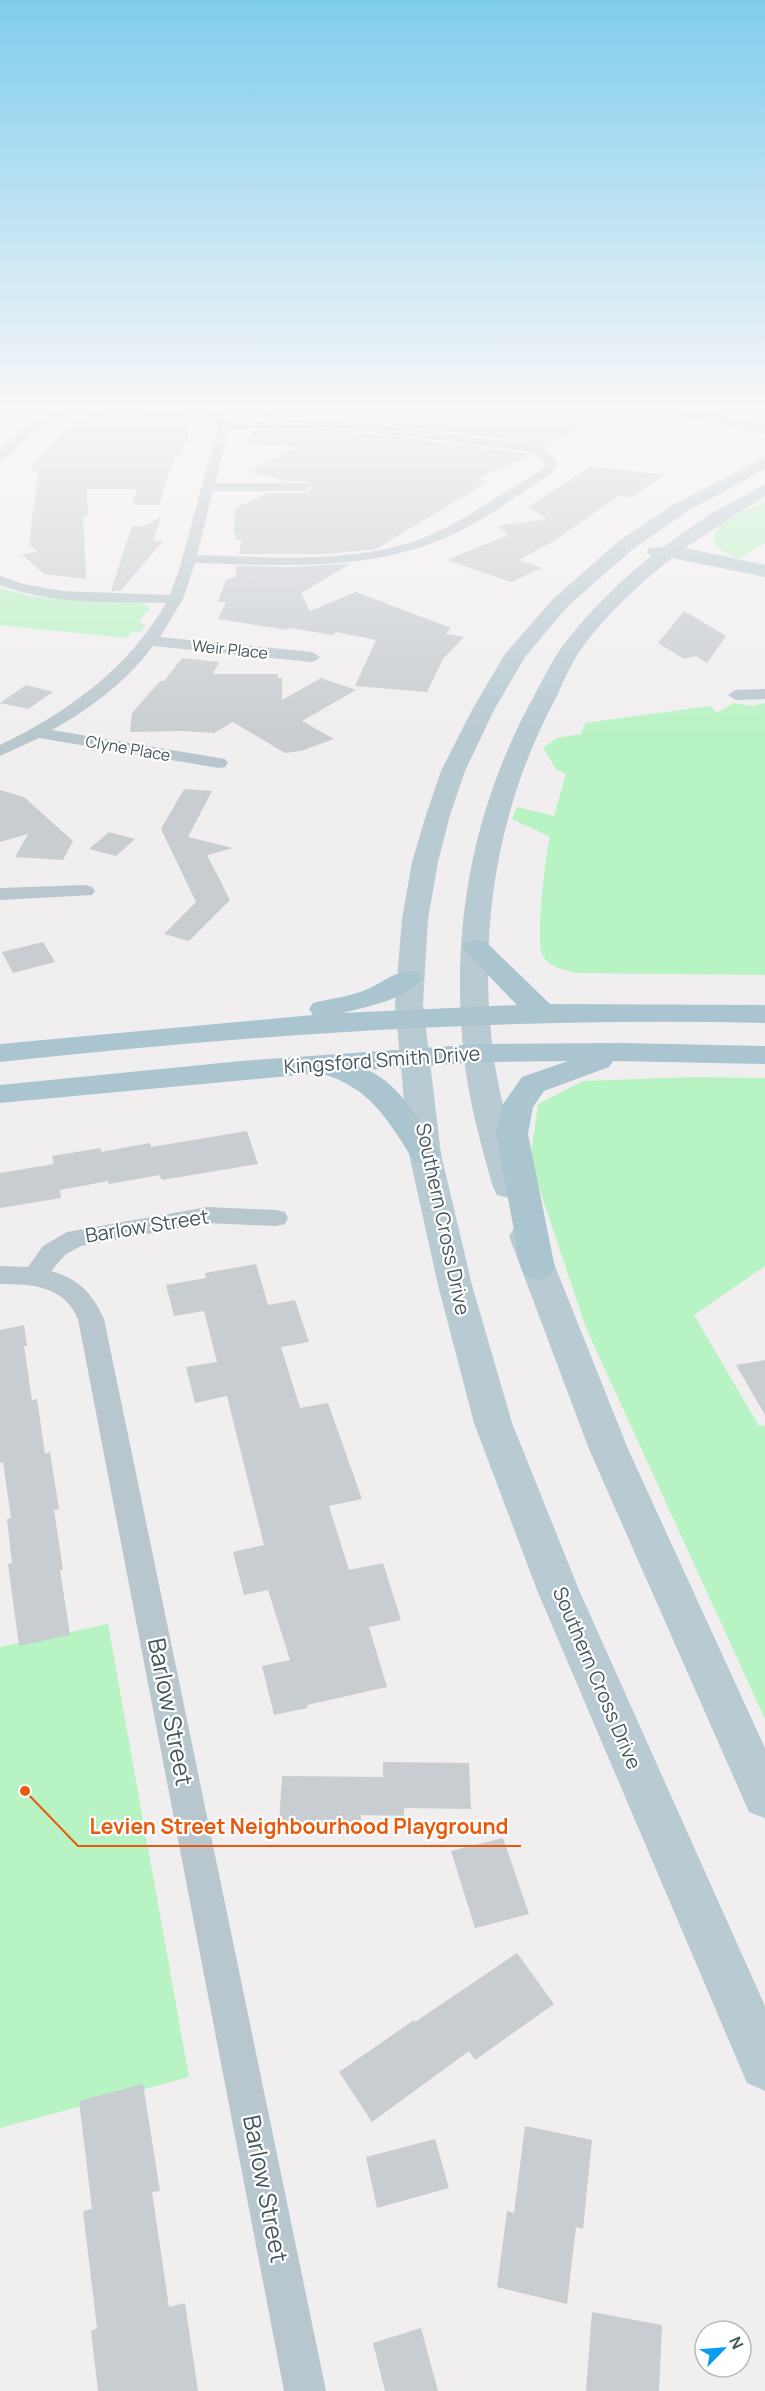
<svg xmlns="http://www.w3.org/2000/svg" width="765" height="2391" font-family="Manrope,sans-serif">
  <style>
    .green { fill: #b8f3c3 }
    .building { fill: #c7cdd1 }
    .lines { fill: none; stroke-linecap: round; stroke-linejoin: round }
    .street { fill: #b8c7cd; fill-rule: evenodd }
    .secondary { fill: #b8cad2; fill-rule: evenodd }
    .primary { fill: #abc5d0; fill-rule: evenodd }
    .labels { text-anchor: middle; stroke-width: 4.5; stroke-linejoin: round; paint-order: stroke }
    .far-street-label { font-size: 16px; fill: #45575d; stroke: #fff }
    .street-label { font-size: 20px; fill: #45575d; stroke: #fff }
    .near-street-label { font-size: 24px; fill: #45575d; stroke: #fff }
    .leader { fill: none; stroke: #e8590c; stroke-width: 2 }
    .callout-dot { fill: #e8590c; stroke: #fff; stroke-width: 2 }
    .callout-label { font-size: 21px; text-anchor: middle; font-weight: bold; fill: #e8590c; stroke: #fff; stroke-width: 4.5; stroke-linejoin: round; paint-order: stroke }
  </style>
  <rect width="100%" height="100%" fill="#f1eeef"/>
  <g class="green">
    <path d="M765 500V543L738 559 716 547 713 538 720 525Z"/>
    <path d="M0 588 30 596 57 599 131 600 145 604 150 609 139 621 146 626 140 632H131L127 638 0 625Z"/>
    <path d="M734 703 752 706 765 703V975L578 973C565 970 548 968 542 954 536 939 545 856 550 837L512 819 517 807 554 816 566 774 556 769 543 748 557 738 581 734 585 723 710 706 717 713Z"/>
    <path d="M692 1077 765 1078V1266L694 1315 759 1426 765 1425V1719L586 1328 530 1161 538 1104 583 1081Z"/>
    <path d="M108 1624 189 2077 0 2128V1647Z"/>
  </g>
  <g class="building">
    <path d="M280 404H617L545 448 527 442 331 417 263 419 268 412Z"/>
    <path d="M121 406 188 415V443H184L180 457 175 456 159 505H132L137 489H87L88 516H83L86 579 44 574 21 554 38 552 29 544 38 471H29L43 452 68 428 103 407 116 409Z"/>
    <path d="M331 429 524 453 531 456 477 478 488 482 376 549 326 554H239L242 540H235L236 534H234L235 510 239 506 269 493H305L313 488 305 481H288L248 472 297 447 245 443 254 431Z"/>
    <path d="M591 466 665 475 630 498 619 496 552 542 519 560 542 568 511 582 447 560 508 535 497 526 547 519 528 507Z"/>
    <path d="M161 517 153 541H163L120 591H111L132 526H144Z"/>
    <path d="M350 564 301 593 310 611 356 592 451 628 446 634 464 637 443 659 427 692 355 686 376 640 336 632 333 635 290 628 287 630 218 619 226 602H218L226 580 235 577 237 566 288 567Z"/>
    <path d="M684 611 726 636 707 663 696 656 684 659 658 643Z"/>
    <path d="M182 658 219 662 213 674H278V678H282V700L321 678 356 690 302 721 334 739 301 751 285 753 233 722 214 733 184 731 130 732 132 713 160 681H164Z"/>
    <path d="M26 685 53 692 28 709 0 703Z"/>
    <path d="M184 789 212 791 188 837 233 848 207 855 230 900 189 941 164 934 196 902 161 829Z"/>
    <path d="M0 790 24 797 73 841 63 860 15 857 28 834 0 842Z"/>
    <path d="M109 832 135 839 116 856 89 849Z"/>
    <path d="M43 942 55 962 13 973 2 952Z"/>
    <path d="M247 1131 258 1164 162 1180 159 1175 109 1184 108 1181 60 1190 61 1198 0 1208V1173L54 1164 52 1156 101 1148V1152L150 1143 151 1147Z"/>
    <path d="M256 1264 268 1305 295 1300 309 1342 281 1347 300 1408 328 1403 362 1499 329 1506 349 1570 383 1563 401 1620 369 1627 387 1687 307 1705V1708L274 1715 262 1666 290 1660 268 1590 244 1595 233 1552 264 1545 227 1396 195 1403 186 1367 217 1362 204 1311 174 1316 166 1285 206 1278 205 1273Z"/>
    <path d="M24 1325 27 1346H24L32 1400 37 1399 45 1454 50 1452 59 1509 54 1510 63 1570H60L70 1635 19 1646 8 1564 12 1563 7 1519 11 1518 3 1462 0 1463V1330Z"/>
    <path d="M765 1360V1415L736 1365Z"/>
    <path d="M383 1762 469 1763 471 1809 404 1808V1816L361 1815V1830H338V1824H279L282 1776 383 1777Z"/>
    <path d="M503 1838 529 1914 475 1928 451 1851Z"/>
    <path d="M517 1953 554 2004 475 2060 469 2051 372 2122 339 2072 414 2020 415 2022Z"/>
    <path d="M143 2084 160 2191 152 2192 169 2307 185 2303 198 2391H98L91 2331 97 2328 83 2211 92 2209 79 2101Z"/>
    <path d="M525 2126 592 2140 583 2229 576 2227 567 2304 497 2287 507 2211 514 2213Z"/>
    <path d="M435 2139 449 2188 377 2208 366 2157Z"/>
    <path d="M592 2312 662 2325 659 2391H586Z"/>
    <path d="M421 2328 438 2391H385L373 2343Z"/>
  </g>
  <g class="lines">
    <g class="street">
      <path d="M68 404H83L29 436 4 460 0 461V449L21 431Z"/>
      <path d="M178 404C198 404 215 405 227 422L331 419 527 444C540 448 555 451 557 465L550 474C515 497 480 524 440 540 362 572 278 565 195 563L183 599 160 637 312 652 320 657 317 660 312 662 153 646C127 681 90 709 52 730L219 758 225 759 228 763 225 767 219 768 39 738 0 756V745C68 712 128 669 166 603 110 602 53 605 0 585V576L23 584 63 591 170 595 180 567 218 426 208 416ZM331 427 525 451 540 457 545 465C533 478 511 488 496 498 466 517 436 536 402 545 336 563 265 557 197 555L213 491H305L311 487 305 483H215L229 429Z"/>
      <path d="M765 689V699L736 700 728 695 736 690Z"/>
      <path d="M85 885 92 887 95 891 92 895 0 900V888Z"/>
      <path d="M207 1207 276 1210 285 1212 288 1218 285 1224 276 1226 207 1223 81 1246 66 1254 51 1271C79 1279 92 1293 104 1319L326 2391H284L78 1319C64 1286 33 1284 0 1284V1266L28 1267 43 1246 67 1232Z"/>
    </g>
    <g class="secondary">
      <path d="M636 404H667L765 424V434L644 409Z"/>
      <path d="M765 457V469L688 511 633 549 568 606 525 657 494 710 465 771 450 815 438 862 428 919 423 1004 441 1154 472 1285 512 1423 579 1590 765 2006V2091L747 2083 537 1590 474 1423 438 1285 409 1154 395 1004 402 919 412 862 426 815 441 771 472 710 505 654 554 598 619 541 676 503Z"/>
      <path d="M765 484V496L685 548 765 565V577L672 558C637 586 602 618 577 655 569 668 563 682 557 696 496 808 477 933 494 1060 501 1103 513 1145 525 1187L521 1195 509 1198 497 1195 493 1187C481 1145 469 1102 464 1058 450 929 472 808 535 694 544 678 551 662 562 647 587 613 618 583 651 556L647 552 649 548 663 547 707 516Z"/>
      <path d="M526 1225 538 1228 543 1236 628 1449 765 1748V1818L749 1812 589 1449 509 1236 514 1228Z"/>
    </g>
    <g class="primary">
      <path d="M476 940 486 942 550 1004 765 1005V1023C509 1017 255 1034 0 1062V1044L313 1015 309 1009 313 1003C329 999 347 997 363 991 383 984 397 967 419 972L423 978C408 999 366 1007 342 1013L517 1005 462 948 466 942Z"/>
      <path d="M622 1043 765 1046V1064L613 1061 609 1067 544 1091 533 1107 528 1134 555 1268 550 1276 538 1280 526 1276 521 1268 496 1134 501 1107 522 1077 568 1061 480 1062 368 1070C402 1086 421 1124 441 1154L436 1161 425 1164 414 1161C387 1119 371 1088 320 1073L0 1103V1085L241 1061 480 1044Z"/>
    </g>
  </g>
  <linearGradient id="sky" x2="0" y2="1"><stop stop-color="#7fcded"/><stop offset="0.55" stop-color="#f9f7f8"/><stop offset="1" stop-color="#f9f7f8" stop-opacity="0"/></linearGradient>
  <rect width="765" height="739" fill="url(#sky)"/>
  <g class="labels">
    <g class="far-street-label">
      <text transform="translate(230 649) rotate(6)" y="6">Weir Place</text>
      <text transform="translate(128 748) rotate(10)" y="6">Clyne Place</text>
    </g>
    <g class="street-label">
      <text transform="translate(382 1060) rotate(-4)" y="7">Kingsford Smith Drive</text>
      <text transform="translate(443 1219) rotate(78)" y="7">Southern Cross Drive</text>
      <text transform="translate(147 1226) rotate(-9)" y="7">Barlow Street</text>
      <text transform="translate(597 1678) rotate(67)" y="7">Southern Cross Drive</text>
    </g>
    <g class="near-street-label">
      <text transform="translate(170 1712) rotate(79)" y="8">Barlow Street</text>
      <text transform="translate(265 2189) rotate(79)" y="8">Barlow Street</text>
    </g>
  </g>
  <path class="leader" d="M25 1791L78 1846H521"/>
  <circle class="callout-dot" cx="25" cy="1791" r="6"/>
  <g class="callout-label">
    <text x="299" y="1834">Levien Street Neighbourhood Playground</text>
  </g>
  <g transform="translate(723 2349) rotate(65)"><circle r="28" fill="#ffffff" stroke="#b5bcbe" stroke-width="1.5"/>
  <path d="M0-4.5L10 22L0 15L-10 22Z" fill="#099df0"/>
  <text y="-9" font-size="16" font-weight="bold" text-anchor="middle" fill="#45575d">N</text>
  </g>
</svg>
